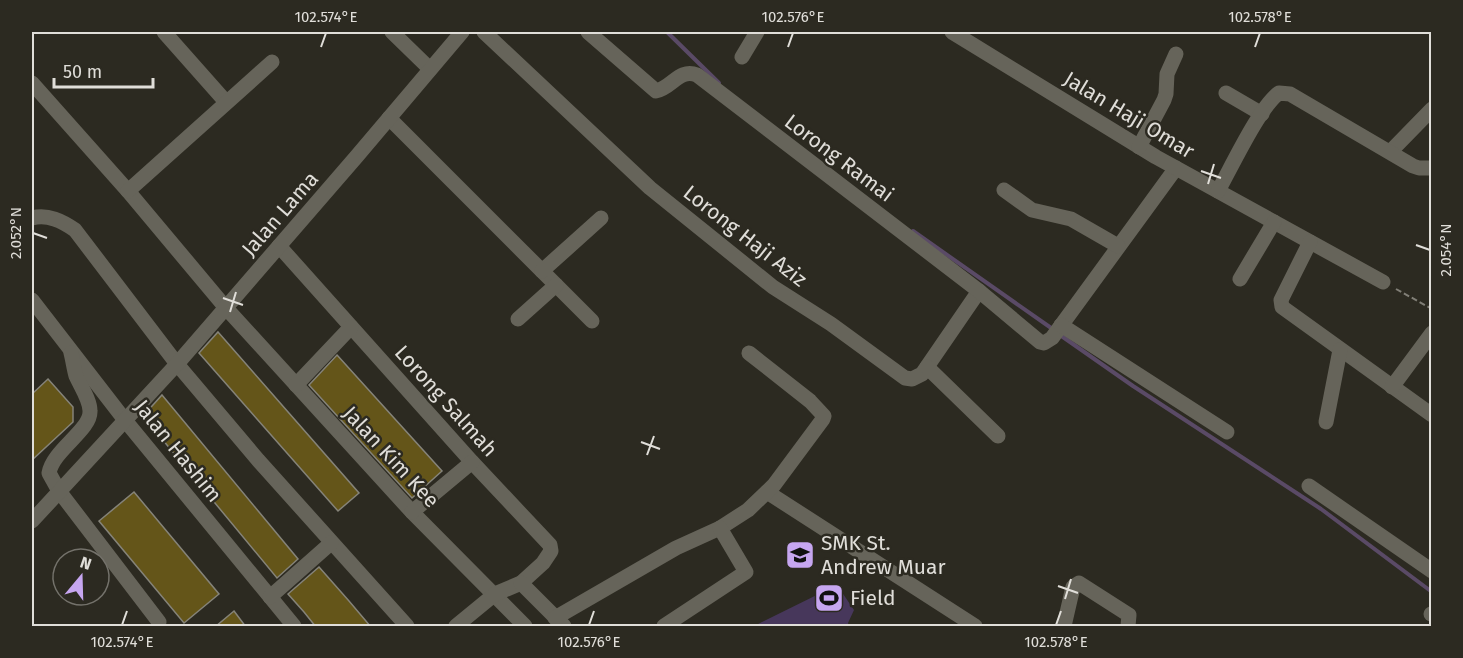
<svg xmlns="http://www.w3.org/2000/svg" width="1463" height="658" font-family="'Fira Sans',sans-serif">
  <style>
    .green { fill: #47375b }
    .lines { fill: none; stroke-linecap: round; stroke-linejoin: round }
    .stream { stroke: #5a4a66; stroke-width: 4 }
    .building { fill: #645519; stroke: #858379; stroke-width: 1.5 }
    .path { stroke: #807e76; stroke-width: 2; stroke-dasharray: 6 3; stroke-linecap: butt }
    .minor { stroke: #66645a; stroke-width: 15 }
    .ticks { fill: none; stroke: #e0ded9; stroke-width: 2 }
    .labels { text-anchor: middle; stroke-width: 5; stroke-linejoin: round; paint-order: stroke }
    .street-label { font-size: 21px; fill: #e0ded9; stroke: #2c2a21 }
    .poi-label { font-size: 21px; fill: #e0ded9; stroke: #2c2a21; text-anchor: start }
    .neatline { fill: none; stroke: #e0ded9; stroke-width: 2 }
    .ticks-label { font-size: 15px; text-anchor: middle; fill: #e0ded9 }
  </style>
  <rect width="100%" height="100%" fill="#2c2a21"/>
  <path class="green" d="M837 585 854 610 848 623 849 626H754Z"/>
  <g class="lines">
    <g class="stream">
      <path d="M667 32 719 83"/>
      <path d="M913 231 1054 330"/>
      <path d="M1060 335 1133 386 1321 509 1432 592"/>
    </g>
  </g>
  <g class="building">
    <path d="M218 332 359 493 338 511 199 353Z"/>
    <path d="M337 355 442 471 412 498 309 385Z"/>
    <path d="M48 379 73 407V422L32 460V394Z"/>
    <path d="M162 395 298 559 277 578 143 416Z"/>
    <path d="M134 492 219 594 184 623 99 521Z"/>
    <path d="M319 567 349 601 371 627H316L304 612 288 594Z"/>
    <path d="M234 611 246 627H215Z"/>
  </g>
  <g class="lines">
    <path class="path" d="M1396 289 1432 309"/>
    <g class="minor">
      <path d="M164 32 226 102"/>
      <path d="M392 32 430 69"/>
      <path d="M484 32 650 188 773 287 831 324 905 378 912 379 922 374 979 291"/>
      <path d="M588 32 656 91C672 88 679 68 697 75L979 291 1040 342 1044 343 1052 338 1176 168"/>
      <path d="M952 32 1156 157 1383 282"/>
      <path d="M742 57 757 32"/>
      <path d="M32 83 128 191 226 308 412 512 525 626"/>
      <path d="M1226 93 1262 114"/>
      <path d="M389 118 592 321"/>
      <path d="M1139 147 1164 100 1166 94 1167 74 1176 54"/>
      <path d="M1391 151 1432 109"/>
      <path d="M1004 190 1032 210 1071 219 1118 246"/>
      <path d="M128 191 272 62"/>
      <path d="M1218 191C1231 168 1260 106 1279 93L1290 94 1413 166 1419 168H1432"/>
      <path d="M32 218C48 214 62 221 75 230L177 364 258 460 407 626"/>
      <path d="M1310 242 1281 300 1282 307 1432 415"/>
      <path d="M279 246 472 462 550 545 551 551 543 563 521 583 495 594 456 626"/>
      <path d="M542 271 601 218"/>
      <path d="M1240 279 1274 222"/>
      <path d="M32 300 124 419 294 626"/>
      <path d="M518 319 556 285"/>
      <path d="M1061 325 1227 432"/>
      <path d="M71 353C73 361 74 369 76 376 81 387 90 400 90 411 91 430 53 450 49 473L59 491 159 622"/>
      <path d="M927 367 998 436"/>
      <path d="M296 385 351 327"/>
      <path d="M1392 387 1432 333"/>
      <path d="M1326 422 1340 350"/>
      <path d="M1309 486 1432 571"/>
      <path d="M767 492 975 626"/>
      <path d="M412 512 472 462"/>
      <path d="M32 521 177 364 357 156 462 32"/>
      <path d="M521 583 564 626"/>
      <path d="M270 597 331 543"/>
      <path d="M1431 614H1432"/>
      <path d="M555 618 676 548 720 528 748 510 774 485 823 419 824 416 810 401 749 353"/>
      <path d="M664 626 746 572 720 528"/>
      <path d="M1064 626 1073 587 1079 583 1129 615 1128 626"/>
    </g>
  </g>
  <path class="ticks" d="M321 47 326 33M788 47 793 33M1255 47 1260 33M1201 171 1221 178M1208 184 1214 164M33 233 47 238M1416 245 1430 250M223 298 243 305M230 312 236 292M641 442 660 449M647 455 654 436M1058 586 1078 593M1065 599 1071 579M122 625 127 611M589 625 594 611M1056 625 1061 611"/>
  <defs>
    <g id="school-square" transform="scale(1.5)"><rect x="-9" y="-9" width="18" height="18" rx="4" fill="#c6a6f0" stroke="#2c2a21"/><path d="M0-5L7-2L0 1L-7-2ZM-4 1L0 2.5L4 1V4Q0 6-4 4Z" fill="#111"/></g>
    <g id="stadium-square" transform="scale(1.5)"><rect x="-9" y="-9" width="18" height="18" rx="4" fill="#c6a6f0" stroke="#2c2a21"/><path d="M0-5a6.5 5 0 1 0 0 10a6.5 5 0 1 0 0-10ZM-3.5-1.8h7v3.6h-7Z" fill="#111"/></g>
  </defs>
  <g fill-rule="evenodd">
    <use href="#school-square" x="800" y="555"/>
    <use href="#stadium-square" x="829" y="598"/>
  </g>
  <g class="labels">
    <g class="street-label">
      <text transform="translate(1129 115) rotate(31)" y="7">Jalan Haji Omar</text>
      <text transform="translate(839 158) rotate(37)" y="7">Lorong Ramai</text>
      <text transform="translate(280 214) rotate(-49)" y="7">Jalan Lama</text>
      <text transform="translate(745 236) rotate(38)" y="7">Lorong Haji Aziz</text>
      <text transform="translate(446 401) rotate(48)" y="7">Lorong Salmah</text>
      <text transform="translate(178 451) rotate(51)" y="7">Jalan Hashim</text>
      <text transform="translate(391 457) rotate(47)" y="7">Jalan Kim Kee</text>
    </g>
    <g class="poi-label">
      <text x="821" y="550">SMK St.<tspan x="821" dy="24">Andrew Muar</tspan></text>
      <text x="850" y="605">Field</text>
    </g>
  </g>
  <rect width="1463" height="658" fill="none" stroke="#2c2a21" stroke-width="66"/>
  <g transform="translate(81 577) rotate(19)"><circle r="28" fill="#2c2a21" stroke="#74726b" stroke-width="1.5"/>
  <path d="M0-4.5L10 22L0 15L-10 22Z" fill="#c6a6f0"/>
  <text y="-9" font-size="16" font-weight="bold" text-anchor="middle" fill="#e0ded9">N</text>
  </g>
  <path d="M54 78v9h99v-9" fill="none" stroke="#e0ded9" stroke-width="3"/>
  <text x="63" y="78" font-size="18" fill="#e0ded9" stroke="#2c2a21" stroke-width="4.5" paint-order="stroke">50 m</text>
  <rect x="33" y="33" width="1397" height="592" class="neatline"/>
  <g class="ticks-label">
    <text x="326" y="22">102.574°E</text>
    <text x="793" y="22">102.576°E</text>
    <text x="1260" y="22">102.578°E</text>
    <text transform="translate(16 233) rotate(-90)" y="5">2.052°N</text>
    <text transform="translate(1446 250) rotate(-90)" y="5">2.054°N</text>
    <text x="122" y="647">102.574°E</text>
    <text x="589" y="647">102.576°E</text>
    <text x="1056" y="647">102.578°E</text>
  </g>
</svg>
